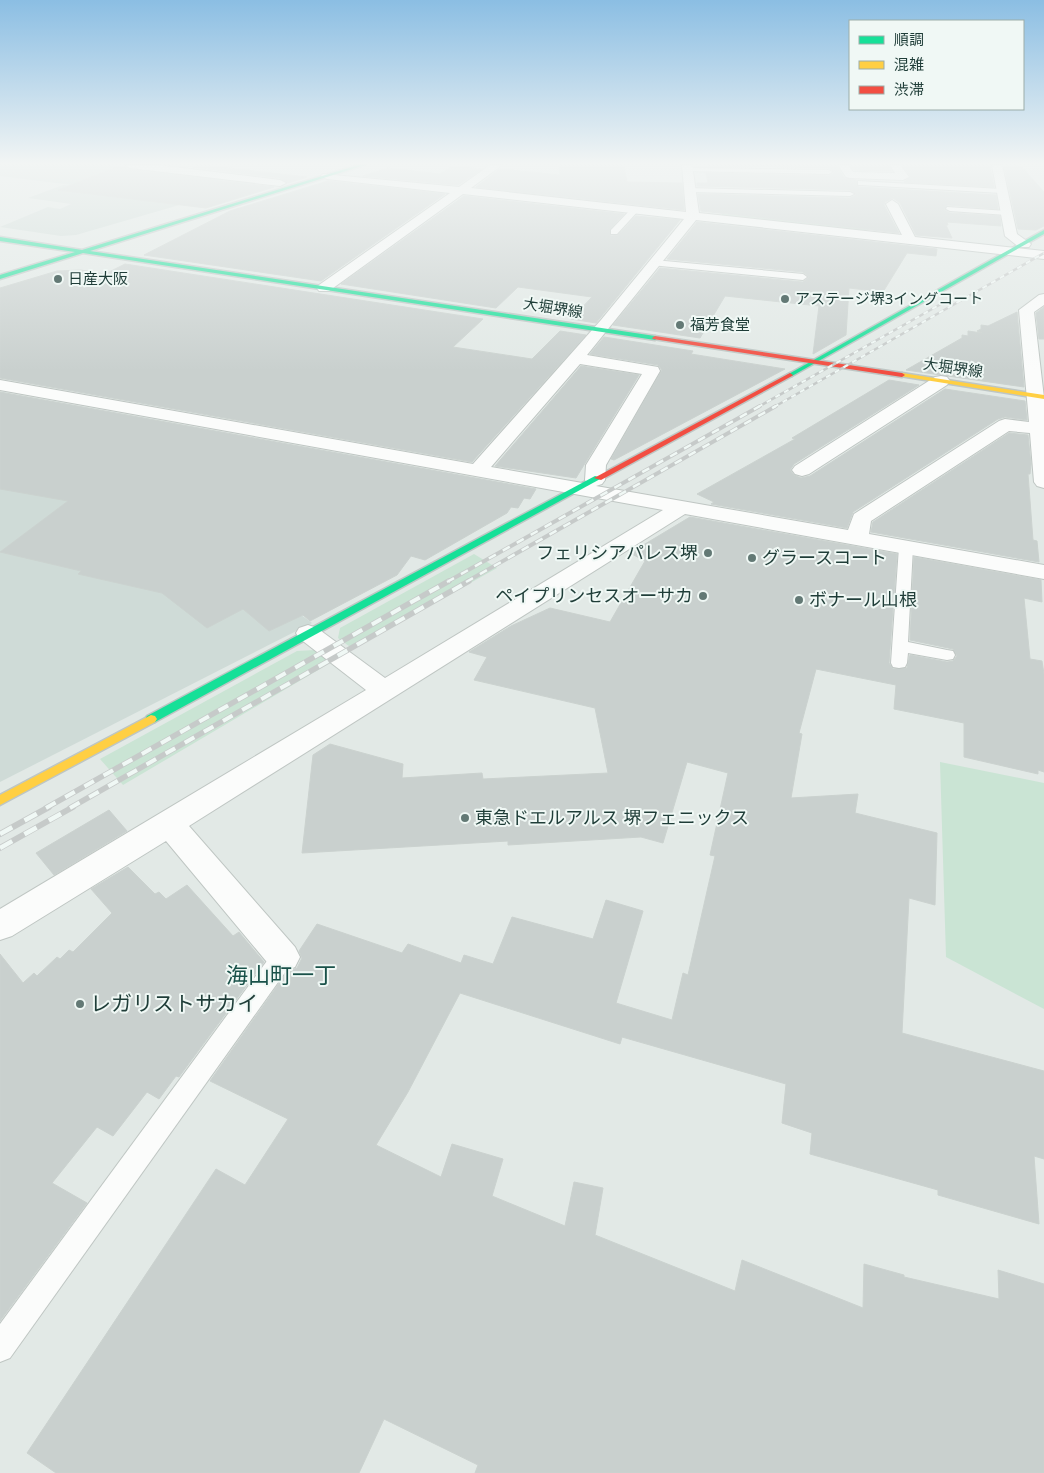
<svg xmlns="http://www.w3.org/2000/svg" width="1044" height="1473" font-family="'Noto Sans','Noto Sans JP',sans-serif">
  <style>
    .built { fill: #cfdbd7 }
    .green { fill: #cae4d4 }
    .building { fill: #c9d0ce; stroke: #cbd2cf }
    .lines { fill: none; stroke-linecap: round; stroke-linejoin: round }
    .lane-casing { stroke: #bfc6c3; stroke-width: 2 }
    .street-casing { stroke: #bfc6c3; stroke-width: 2 }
    .fast-casing { stroke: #bec6c4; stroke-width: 3 }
    .slow-casing { stroke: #bec6c4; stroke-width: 3 }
    .jam-casing { stroke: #bec6c4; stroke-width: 3 }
    .lane { fill: #fbfcfb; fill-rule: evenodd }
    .street { fill: #fbfcfb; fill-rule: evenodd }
    .fast { fill: #16e098; fill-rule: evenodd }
    .slow { fill: #ffcf43; fill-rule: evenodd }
    .jam { fill: #f24e42; fill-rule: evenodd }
    .rail-far3-casing { stroke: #c6cac9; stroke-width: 2.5 }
    .rail-far2-casing { stroke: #c6cac9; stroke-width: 4 }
    .rail-far1-casing { stroke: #c6cac9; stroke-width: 5.5 }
    .rail-casing { stroke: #c6cac9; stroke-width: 6 }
    .rail-far3 { stroke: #f0f8f5; stroke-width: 2; stroke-dasharray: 5; stroke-linecap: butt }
    .rail-far2 { stroke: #f0f8f5; stroke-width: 2.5; stroke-dasharray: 8; stroke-linecap: butt }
    .rail-far1 { stroke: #f0f8f5; stroke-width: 4; stroke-dasharray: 11; stroke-linecap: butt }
    .rail { stroke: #f0f8f5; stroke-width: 4.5; stroke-dasharray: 14; stroke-linecap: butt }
    .poi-dot { fill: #637975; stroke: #f0f8f5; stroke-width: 2 }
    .labels { text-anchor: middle; stroke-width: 4; stroke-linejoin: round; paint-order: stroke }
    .far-poi-label { font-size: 15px; fill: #1f3d38; stroke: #f0f8f5; text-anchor: start }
    .far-street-label { font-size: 15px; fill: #1f3d38; stroke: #f0f8f5 }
    .poi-label { font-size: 18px; fill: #1f3d38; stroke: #f0f8f5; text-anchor: start }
    .near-poi-label { font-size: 21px; fill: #1f3d38; stroke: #f0f8f5; text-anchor: start }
    .near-neighbourhood-label { font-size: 22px; fill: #195149; stroke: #f0f8f5 }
  </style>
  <rect width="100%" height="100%" fill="#e2e9e6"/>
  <g class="built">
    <path d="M0 165H110L222 178 189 195 200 199 76 235 61 236 0 227 48 207 60 209 71 204 28 198 63 185 104 189 0 176Z"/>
    <path d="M0 396 215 551 312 623 0 782Z"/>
  </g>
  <g class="green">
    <path d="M722 214 861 218 867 231 722 215Z"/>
    <path d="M474 554 497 568 353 649 338 638 340 628Z"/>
    <path d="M315 650 330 663 123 785 100 759 297 651Z"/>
    <path d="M940 762 1044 783V1009L946 957Z"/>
  </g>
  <g class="building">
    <path d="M197 165H203L307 177 288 183 280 178 192 167Z"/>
    <path d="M559 165H624L627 182 682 183 684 210 476 187 500 169 560 175Z"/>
    <path d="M707 165H836L844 178 856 180 858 187 996 195 998 209 947 205 944 210 950 213 1000 216 1001 226 947 222 948 225H946L952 238 916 235 900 203 893 198 885 202 884 205 899 233 701 211 698 194 850 198 856 195 850 190 697 186V183H708L706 173 829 176 834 173 829 168Z"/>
    <path d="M850 165H888L892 171 854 170Z"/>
    <path d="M902 165 990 166 994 187 904 182 911 177Z"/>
    <path d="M120 166 130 170 274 187 206 208 58 190Z"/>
    <path d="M452 166 482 169 458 185 363 176 388 168 440 174Z"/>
    <path d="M1004 166H1021L1044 192V226L1036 230 1018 229Z"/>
    <path d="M328 181 445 194 321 281 144 255 230 211Z"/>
    <path d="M464 196 624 214 610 229 611 236 618 235 636 216 680 220 596 323 571 319 592 297 518 287 496 308 341 284Z"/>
    <path d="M697 222 937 249 936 256 907 253 883 292 849 288 846 335 813 354 819 306 725 296 700 338 613 325 660 268 803 282 809 277 803 272 667 259Z"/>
    <path d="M125 264 483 319 453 347 532 359 560 331 586 335 472 462 0 378V288L57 271 81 270 105 274Z"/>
    <path d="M1044 307V339H1039L1036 313Z"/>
    <path d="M1017 312 1024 387 906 370 962 338V335L968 336V331L982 333 977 331 981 329V325L988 326Z"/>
    <path d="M604 337 693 351 691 354 785 369 614 460 611 459 662 370 658 365 590 354Z"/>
    <path d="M581 366 639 375 576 478 495 466Z"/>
    <path d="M889 380 919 385 794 464 790 470 794 475 801 478 810 476 945 389 1025 401 1027 420 1005 417 998 419 853 512 847 528 711 504 714 502 697 494 795 439 792 438Z"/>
    <path d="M0 392 536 489 530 499 524 498 518 508 511 507 507 513 425 560 411 556 397 575 310 621 303 615 269 631 243 609 207 628 162 593 78 574 81 571 0 552 68 501 0 489Z"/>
    <path d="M1009 433 1028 435 1031 464 1030 474H1028L1033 540 1037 541 1039 562 871 532 873 522Z"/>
    <path d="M690 517 897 554 889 663 893 669 907 668 910 655 947 662 953 661 957 656 953 649 910 640 914 557 1041 580 1042 602 1024 598 1030 659 1042 661 1044 674V772L1038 770V774L964 757V723L894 709 896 685 816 669 799 733 802 734 791 798 858 794 855 813 937 833 935 905 909 898 902 1033 1044 1071V1159L1034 1156 1039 1224 938 1195V1190L810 1154 812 1133 782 1123 786 1084 622 1037 620 1044 460 993 408 1092 376 1145 441 1177 452 1144 503 1159 492 1196 565 1226 574 1182 603 1188 595 1235 735 1291 742 1260 863 1308 864 1264 904 1275V1277L999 1299 998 1270 1044 1284V1473H475L478 1465 384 1419 359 1473H56L27 1453 216 1169 245 1185 288 1119 210 1081 287 972 297 968 302 958 299 951 317 924 402 953 408 944 461 963 464 955 493 964 512 917 593 939 606 900 643 911 616 1003 672 1020 683 973 688 975 715 856 710 855 728 773 687 762 663 843 641 837 508 845V841L302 853 313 755 330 744 403 764 402 778 482 773 483 779 608 773 595 708 474 680 487 657 469 652 511 626 550 608 610 622 645 561 630 553Z"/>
    <path d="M109 810 127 831 54 875 36 853Z"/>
    <path d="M128 867 155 894 159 892 166 899 187 885 233 936 239 932 264 962 179 1077 176 1076 159 1099 147 1092 113 1136 97 1127 52 1183 87 1203 0 1321V954L23 983 34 973 37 976 57 957 60 959 69 950 73 952 112 913 91 889Z"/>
  </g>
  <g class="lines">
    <g class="lane-casing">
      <g id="lane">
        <path d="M685 168 829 170 832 172 829 174 687 171 684 169Z"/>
        <path d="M858 181 1002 189 1006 191 1002 193 861 185H858Z"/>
        <path d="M687 188 850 192 854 194 850 196 690 192 686 190Z"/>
        <path d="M947 207 1007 211 1011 213 1007 215 950 211 946 209Z"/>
        <path d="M632 208 639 210 617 234H611V230Z"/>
        <path d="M654 260 803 274 807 277 803 280 651 265V261Z"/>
        <path d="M906 543 913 547 908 642 947 650 953 651 955 655 953 659 947 660 908 653 907 663 905 667 899 668 893 667 891 663 899 547Z"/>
        <path d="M283 948 291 950 294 957 291 964 10 1358 0 1362V1324L275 950Z"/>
      </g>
    </g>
    <g class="street-casing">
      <g id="street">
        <path d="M125 165H157L280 180 286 183 280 186 130 168Z"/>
        <path d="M490 165H502L471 188 686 212 682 165H692L699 213 902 235 886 204 892 200 898 204 915 237 1044 251V259L696 220 587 355 652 366 658 367 660 371 606 465 605 480 602 484 596 486 848 530 854 514 999 421 1005 419 1029 422 1019 310 1039 295 1044 294V305L1034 312 1044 398V488L1037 486 1034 482 1030 433 1009 431 871 521 869 534 1044 565V579L685 514 189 826 295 947 300 957 295 967 283 972 271 967 166 841 12 936 0 940V909L366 690 299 638 296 633 299 628 308 625 317 628 385 678 663 510 0 390V380L473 464 601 320 684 219 463 194 329 291H319L317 288 319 285 450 193 327 179 321 176 323 174 459 187ZM580 364 642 374 586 465 585 480 588 484 491 467Z"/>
        <path d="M838 165H848L853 172 895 173 890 165H900L909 177 903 180 850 178 846 177Z"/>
        <path d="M992 165H1002L1017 234 1031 244 1029 247H1019L1005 236Z"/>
        <path d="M941 376 947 377 950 381 947 385 809 474 802 476 795 474 792 470 795 466 935 377Z"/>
      </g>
    </g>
    <g class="fast-casing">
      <g id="fast">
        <path d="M358 165H365L90 251 655 336 658 338 655 340 83 253 0 279V275L75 252 0 241V237L82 250Z"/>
        <path d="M1044 230V234L792 376 787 375Z"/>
        <path d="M595 476 602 478 155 722 151 723 145 719 147 716Z"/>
      </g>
    </g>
    <g class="slow-casing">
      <g id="slow">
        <path d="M902 373 1044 395V399L900 376 899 375Z"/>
        <path d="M151 715 155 716 157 719 155 722 0 805V795Z"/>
      </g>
    </g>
    <g class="jam-casing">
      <g id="jam">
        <path d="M655 336 902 373 905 375 902 377 653 339 652 338Z"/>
        <path d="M790 373 793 375 792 376 601 480 594 478Z"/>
      </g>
    </g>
    <use href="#lane" class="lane"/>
    <use href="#street" class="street"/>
    <use href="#fast" class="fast"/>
    <use href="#slow" class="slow"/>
    <use href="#jam" class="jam"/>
    <g class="rail-far3-casing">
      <g id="rail-far3">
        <path d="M758 407 941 304"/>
        <path d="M774 407 1044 253"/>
      </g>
    </g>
    <g class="rail-far2-casing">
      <g id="rail-far2">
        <path d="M447 582 760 406"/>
        <path d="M466 582 776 406"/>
      </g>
    </g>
    <g class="rail-far1-casing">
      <g id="rail-far1">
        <path d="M46 808 449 581"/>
        <path d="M70 808 469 581"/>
      </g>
    </g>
    <g class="rail-casing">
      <g id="rail">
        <path d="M0 834 49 807"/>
        <path d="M0 848 73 807"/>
      </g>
    </g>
    <use href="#rail-far3" class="rail-far3"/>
    <use href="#rail-far2" class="rail-far2"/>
    <use href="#rail-far1" class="rail-far1"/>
    <use href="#rail" class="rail"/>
  </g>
  <linearGradient id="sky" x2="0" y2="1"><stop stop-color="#8bbee3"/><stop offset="0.44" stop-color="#f2f5f4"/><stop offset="1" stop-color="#f2f5f4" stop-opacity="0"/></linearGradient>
  <rect width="1044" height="371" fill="url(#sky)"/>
  <g class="poi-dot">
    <circle cx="58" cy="279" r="5"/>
    <circle cx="785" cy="299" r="5"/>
    <circle cx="680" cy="325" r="5"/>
    <circle cx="708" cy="553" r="5"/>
    <circle cx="752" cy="558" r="5"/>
    <circle cx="703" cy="596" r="5"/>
    <circle cx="799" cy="600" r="5"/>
    <circle cx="465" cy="818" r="5"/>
    <circle cx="80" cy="1004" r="5"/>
  </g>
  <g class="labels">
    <g class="far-poi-label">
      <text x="68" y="284">日産大阪</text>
      <text x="795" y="304">アステージ堺3イングコート</text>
      <text x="690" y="330">福芳食堂</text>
    </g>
    <g class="far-street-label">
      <text transform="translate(553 308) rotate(9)" y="5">大堀堺線</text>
      <text transform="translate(953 368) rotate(8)" y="5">大堀堺線</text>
    </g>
    <g class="poi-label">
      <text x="698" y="559" text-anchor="end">フェリシアパレス堺</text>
      <text x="762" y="564">グラースコート</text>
      <text x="693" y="602" text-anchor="end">ペイプリンセスオーサカ</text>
      <text x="809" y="606">ボナール山根</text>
      <text x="475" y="824">東急ドエルアルス 堺フェニックス</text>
    </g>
    <g class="near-poi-label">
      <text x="90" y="1011">レガリストサカイ</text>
    </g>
    <g class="near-neighbourhood-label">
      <text x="281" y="983">海山町一丁</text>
    </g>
  </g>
  <rect x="849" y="20" width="175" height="90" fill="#f0f8f5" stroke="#9cada9"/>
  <rect x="859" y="36" width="25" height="8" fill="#16e098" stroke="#9cada9"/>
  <text x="894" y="45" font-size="15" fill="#1f3d38">順調</text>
  <rect x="859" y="61" width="25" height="8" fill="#ffcf43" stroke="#9cada9"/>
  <text x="894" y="70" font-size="15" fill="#1f3d38">混雑</text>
  <rect x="859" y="86" width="25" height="8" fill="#f24e42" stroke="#9cada9"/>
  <text x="894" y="95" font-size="15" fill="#1f3d38">渋滞</text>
</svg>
